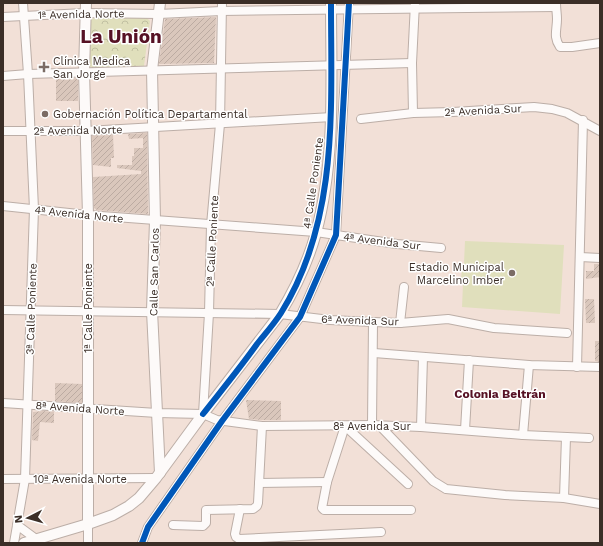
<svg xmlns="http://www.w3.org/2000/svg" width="603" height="546" font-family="'Work Sans',sans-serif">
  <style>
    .park { fill: url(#park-crowns) }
    .pitch { fill: #e0dfbc }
    .building { fill: url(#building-hatch) }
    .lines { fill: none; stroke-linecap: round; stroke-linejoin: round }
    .minor-casing { stroke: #bcaea7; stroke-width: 10 }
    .major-casing { stroke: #bcaea7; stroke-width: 12 }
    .minor { stroke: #fdfaf9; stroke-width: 8 }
    .major { stroke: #fdfaf9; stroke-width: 10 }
    .cycleway-casing { stroke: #fff; stroke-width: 8 }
    .cycleway { stroke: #0057b8; stroke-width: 6 }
    .poi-dot { fill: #7b6c65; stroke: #fff; stroke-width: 1.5 }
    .labels { text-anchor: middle; stroke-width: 3; stroke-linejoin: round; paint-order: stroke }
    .street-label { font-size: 11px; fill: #3b2e27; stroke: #fff }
    .poi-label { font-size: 11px; fill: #3b2e27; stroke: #fff; text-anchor: start }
    .neighbourhood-label { font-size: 12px; font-weight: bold; fill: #561124; stroke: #fff }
    .town-label { font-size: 19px; font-weight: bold; fill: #561124; stroke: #fff }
  </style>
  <defs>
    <pattern id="park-crowns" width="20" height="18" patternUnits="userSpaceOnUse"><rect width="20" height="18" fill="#e0dfbc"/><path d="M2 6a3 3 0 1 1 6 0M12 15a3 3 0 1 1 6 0" fill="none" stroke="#c1c0a2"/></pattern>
    <pattern id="building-hatch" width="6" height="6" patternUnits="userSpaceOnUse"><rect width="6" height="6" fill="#dac7bc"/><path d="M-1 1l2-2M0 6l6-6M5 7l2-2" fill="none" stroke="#bcaba2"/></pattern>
  </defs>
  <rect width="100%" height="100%" fill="#f2e0d7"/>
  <path class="park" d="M94 18H147L150 21 144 66 92 68 88 65 89 21Z"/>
  <path class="pitch" d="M465 241 564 245 560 314 462 307 463 284 461 280 462 266 464 263Z"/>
  <g class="building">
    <path d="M216 17 214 63 159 64 165 19Z"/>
    <path d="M78 78V101H56V79Z"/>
    <path d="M147 133 148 214 97 210 94 208 93 177 141 174V171L117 168V165H132V156H134V148H143V138L129 139 128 134Z"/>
    <path d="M113 135 114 158H111V167L93 165 92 136Z"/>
    <path d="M594 264H600V277L586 279V271H594Z"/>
    <path d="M585 299H594L595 323H586Z"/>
    <path d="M595 341H600V362L595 361Z"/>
    <path d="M55 383 82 384V403L55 401Z"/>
    <path d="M246 400 281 401V420H262L249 419Z"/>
    <path d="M43 411 54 412V423L40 422 38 441 32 440 33 412Z"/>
  </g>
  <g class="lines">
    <g class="minor-casing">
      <g id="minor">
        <path d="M556 3C556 9 557 14 557 19 557 30 553 37 560 47H572L600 43"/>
        <path d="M3 17 85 13 159 14 221 11 556 7"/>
        <path d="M3 76 28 74 412 63"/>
        <path d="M413 113 412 63 415 3"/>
        <path d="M361 119 413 113 453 112 534 107 552 109 567 113 600 131"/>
        <path d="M3 131H86L332 117"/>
        <path d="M3 206 88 215 316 232 397 244 441 248"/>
        <path d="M580 257 600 258"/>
        <path d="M3 310 280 314 330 320 373 322 400 323 448 319 494 328 567 333"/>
        <path d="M400 323 404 287"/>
        <path d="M374 353 529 365 600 367"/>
        <path d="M577 367 583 120"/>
        <path d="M3 403 157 413 203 414 217 420 262 426 372 425 421 427 523 435 589 438"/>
        <path d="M203 414 209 313 211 225 220 124 222 3"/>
        <path d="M372 425 373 322"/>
        <path d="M380 426 433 481 446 489 505 495 564 498 600 504"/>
        <path d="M421 427 423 357"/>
        <path d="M465 430 469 360"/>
        <path d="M523 435 529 365"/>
        <path d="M3 479 156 478"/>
        <path d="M259 483 327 482"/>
        <path d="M408 484 345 426 327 482 322 508 324 510H411"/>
        <path d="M564 498 566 437"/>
        <path d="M240 509 235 534 236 537 239 539 381 532"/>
        <path d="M17 525 36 539"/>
        <path d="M173 525 203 526 206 523V510L253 509 257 506 258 503 262 426"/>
        <path d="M14 543 25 479 34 209 28 74 23 3"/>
        <path d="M88 543V524"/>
        <path d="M142 543 148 527 222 421 300 317 336 235 349 3"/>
      </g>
    </g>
    <g class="major-casing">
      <g id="major">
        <path d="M86 3 84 72 88 215V524"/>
        <path d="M160 473 152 311 155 221 152 70 160 3"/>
        <path d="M24 543 88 524 113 515 129 506 139 498 156 478 203 414 280 314C295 289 308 262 316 233 336 159 331 80 331 3"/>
      </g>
    </g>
    <use href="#minor" class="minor"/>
    <use href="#major" class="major"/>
    <g class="cycleway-casing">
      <g id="cycleway">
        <path d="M203 414C221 391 240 368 257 344 265 334 274 324 281 313 339 220 331 108 331 3"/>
        <path d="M142 543 148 527 222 421 300 317 336 235 349 3"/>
      </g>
    </g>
    <use href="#cycleway" class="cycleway"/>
  </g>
  <g class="poi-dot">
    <path d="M42 61h4v4h4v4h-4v4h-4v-4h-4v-4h4z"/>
    <circle cx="45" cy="114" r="4"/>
    <circle cx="512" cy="273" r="4"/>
  </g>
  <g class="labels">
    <g class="street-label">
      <text transform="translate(81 14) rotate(-1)" y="4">1ª Avenida Norte</text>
      <text transform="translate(483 110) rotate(-3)" y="4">2ª Avenida Sur</text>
      <text transform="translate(78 130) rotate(-1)" y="4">2ª Avenida Norte</text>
      <text transform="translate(313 183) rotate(-82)" y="4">4ª Calle Poniente</text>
      <text transform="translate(79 214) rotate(6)" y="4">4ª Avenida Norte</text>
      <text transform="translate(212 241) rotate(-87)" y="4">2ª Calle Poniente</text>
      <text transform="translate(382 241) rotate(7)" y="4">4ª Avenida Sur</text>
      <text transform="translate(154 272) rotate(-89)" y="4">Calle San Carlos</text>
      <text transform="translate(88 308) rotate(-90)" y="4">1ª Calle Poniente</text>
      <text transform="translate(31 309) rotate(-88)" y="4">3ª Calle Poniente</text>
      <text transform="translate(360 320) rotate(2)" y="4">6ª Avenida Sur</text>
      <text transform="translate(80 408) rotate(4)" y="4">8ª Avenida Norte</text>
      <text x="372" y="430">8ª Avenida Sur</text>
      <text x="80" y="483">10ª Avenida Norte</text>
    </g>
    <g class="poi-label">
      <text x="53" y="65">Clínica Medica<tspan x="53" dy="13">San Jorge</tspan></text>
      <text x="53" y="118">Gobernación Política Departamental</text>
      <text x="504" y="271" text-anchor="end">Estadio Municipal<tspan x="504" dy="13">Marcelino Imber</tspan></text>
    </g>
    <g class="neighbourhood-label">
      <text x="500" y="398">Colonia Beltrán</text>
    </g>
    <g class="town-label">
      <text x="121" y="43">La Unión</text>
    </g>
  </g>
  <rect width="603" height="546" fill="none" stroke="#3b2e27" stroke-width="8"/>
  <g transform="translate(28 518) rotate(264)" stroke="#ffffff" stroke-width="3" paint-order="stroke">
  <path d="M0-3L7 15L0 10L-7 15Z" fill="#3b2e27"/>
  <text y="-6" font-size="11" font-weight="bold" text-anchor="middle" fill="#3b2e27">N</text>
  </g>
</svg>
